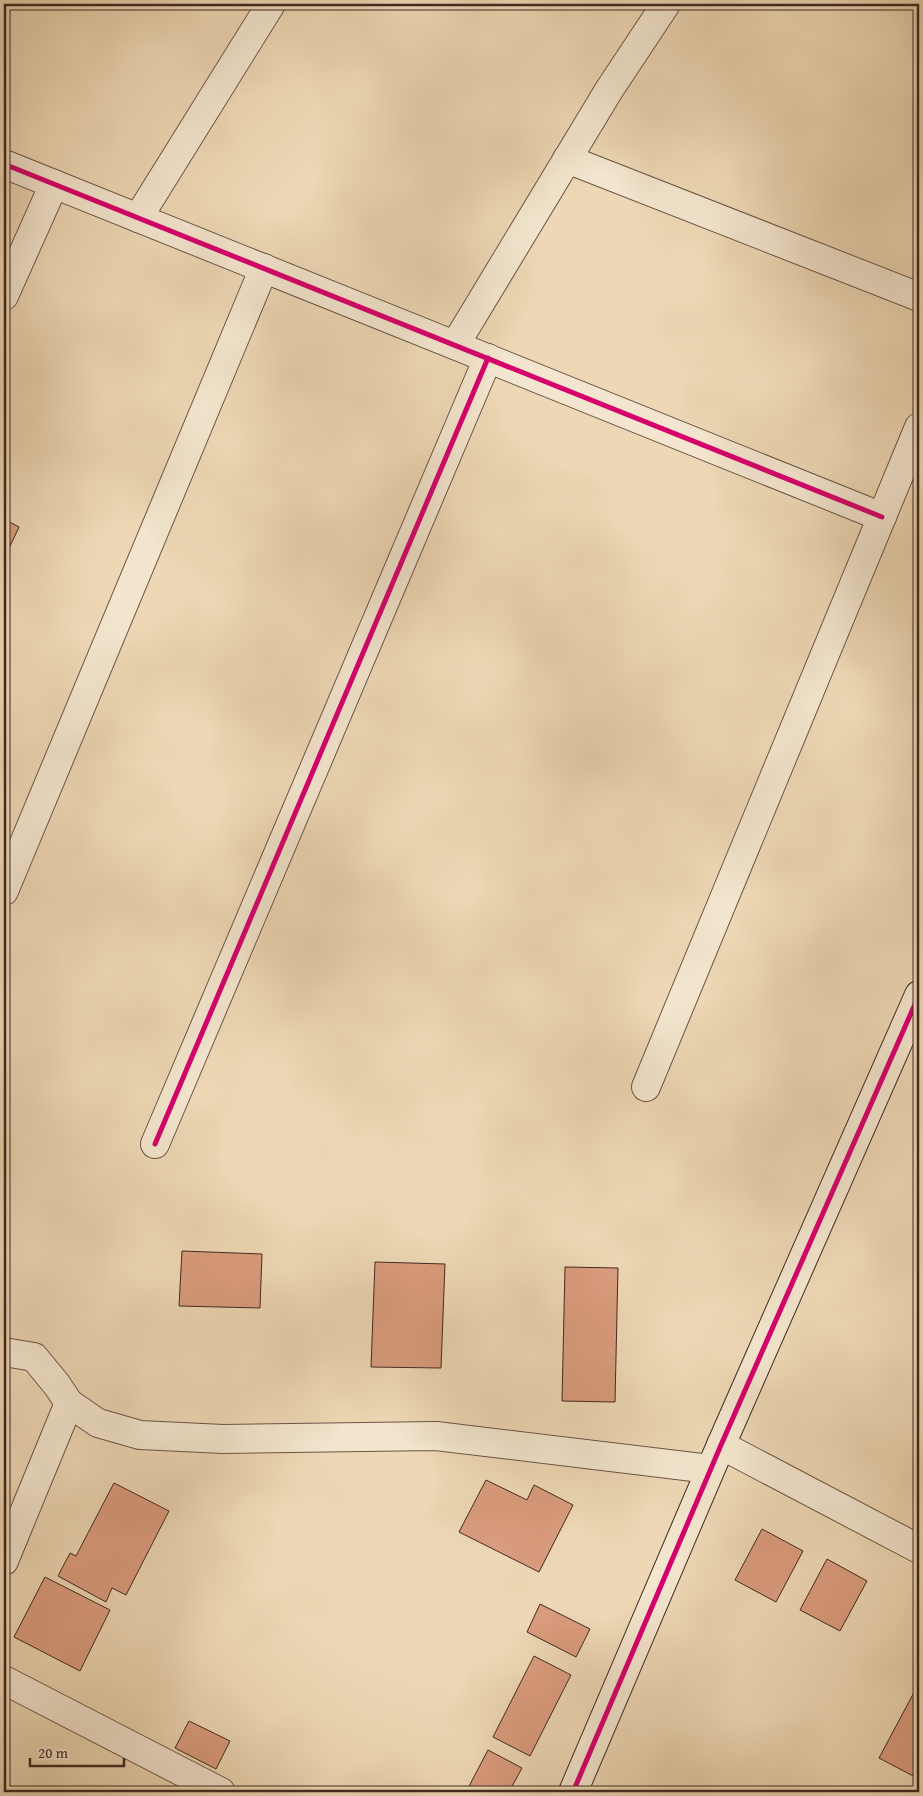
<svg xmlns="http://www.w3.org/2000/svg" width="923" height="1796" font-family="'Gentium Book Plus',serif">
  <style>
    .building { fill: #da9c7e; stroke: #412921 }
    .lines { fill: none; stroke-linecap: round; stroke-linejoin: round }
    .street-casing { stroke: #6c5446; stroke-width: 30 }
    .secondary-casing { stroke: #412921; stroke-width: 30 }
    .street { stroke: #f3e5ce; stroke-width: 28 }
    .secondary { stroke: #f3e5ce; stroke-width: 28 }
    .cycleway-casing { stroke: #f3e5ce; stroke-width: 8 }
    .cycleway { stroke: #d6006c; stroke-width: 5 }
  </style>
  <rect width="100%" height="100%" fill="#edd7b4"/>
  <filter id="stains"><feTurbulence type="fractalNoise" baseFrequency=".004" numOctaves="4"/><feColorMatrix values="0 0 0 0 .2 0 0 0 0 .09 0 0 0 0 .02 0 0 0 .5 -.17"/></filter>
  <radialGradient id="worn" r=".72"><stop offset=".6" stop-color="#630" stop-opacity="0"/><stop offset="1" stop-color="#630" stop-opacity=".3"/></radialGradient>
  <g class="building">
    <path d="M4 519 19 527 4 559Z"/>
    <path d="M182 1251 262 1254 260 1308 179 1306Z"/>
    <path d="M375 1262 445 1264 441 1368 371 1367Z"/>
    <path d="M565 1267 618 1268 615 1402 562 1401Z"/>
    <path d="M486 1480 527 1500 534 1485 573 1505 539 1572 459 1532Z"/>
    <path d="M114 1483 169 1511 126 1595 112 1588 106 1602 58 1576 70 1553 76 1556Z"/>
    <path d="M762 1529 803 1551 776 1602 735 1580Z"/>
    <path d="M827 1559 867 1581 840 1631 800 1610Z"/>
    <path d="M45 1577 110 1610 80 1671 14 1637Z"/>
    <path d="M540 1604 590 1629 576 1657 527 1632Z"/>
    <path d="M534 1656 571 1675 530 1756 493 1737Z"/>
    <path d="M919 1683V1779L879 1758Z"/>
    <path d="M189 1721 230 1741 216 1769 175 1748Z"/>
    <path d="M488 1750 522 1768 509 1792H466Z"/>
  </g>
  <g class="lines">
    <g class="street-casing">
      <g id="street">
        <path d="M567 159 919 297"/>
        <path d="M4 164 882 517"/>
        <path d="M138 218 271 4"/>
        <path d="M4 296 54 184"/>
        <path d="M455 345 609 90 666 4"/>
        <path d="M4 891 264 268"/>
        <path d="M646 1087 919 427"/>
        <path d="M155 1144 488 358"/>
        <path d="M4 1352 34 1357 57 1385 69 1403 98 1423 140 1435 223 1439 436 1436 710 1469"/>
        <path d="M721 1445 919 1549"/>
        <path d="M4 1561 69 1403"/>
        <path d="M4 1680 221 1792"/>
      </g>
    </g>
    <g class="secondary-casing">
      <path id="secondary" d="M573 1792 721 1445 919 995"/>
    </g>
    <use href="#street" class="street"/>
    <use href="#secondary" class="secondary"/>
    <g class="cycleway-casing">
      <g id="cycleway">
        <path d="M4 164 882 517"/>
        <path d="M155 1144 488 358"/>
        <path d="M573 1792 721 1445 919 995"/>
      </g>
    </g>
    <use href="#cycleway" class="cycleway"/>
  </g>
  <rect width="923" height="1796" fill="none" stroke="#edd7b4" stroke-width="20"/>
  <rect x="5" y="5" width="913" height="1786" fill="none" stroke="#412921" stroke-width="2.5"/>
  <rect x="10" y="10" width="903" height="1776" fill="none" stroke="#412921"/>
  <path d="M30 1758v8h94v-8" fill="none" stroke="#412921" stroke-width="2.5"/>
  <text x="38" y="1758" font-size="15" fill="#412921" stroke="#f3e5ce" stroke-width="4" paint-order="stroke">20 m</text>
  <rect width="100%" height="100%" filter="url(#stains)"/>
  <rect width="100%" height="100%" fill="url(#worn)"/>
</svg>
